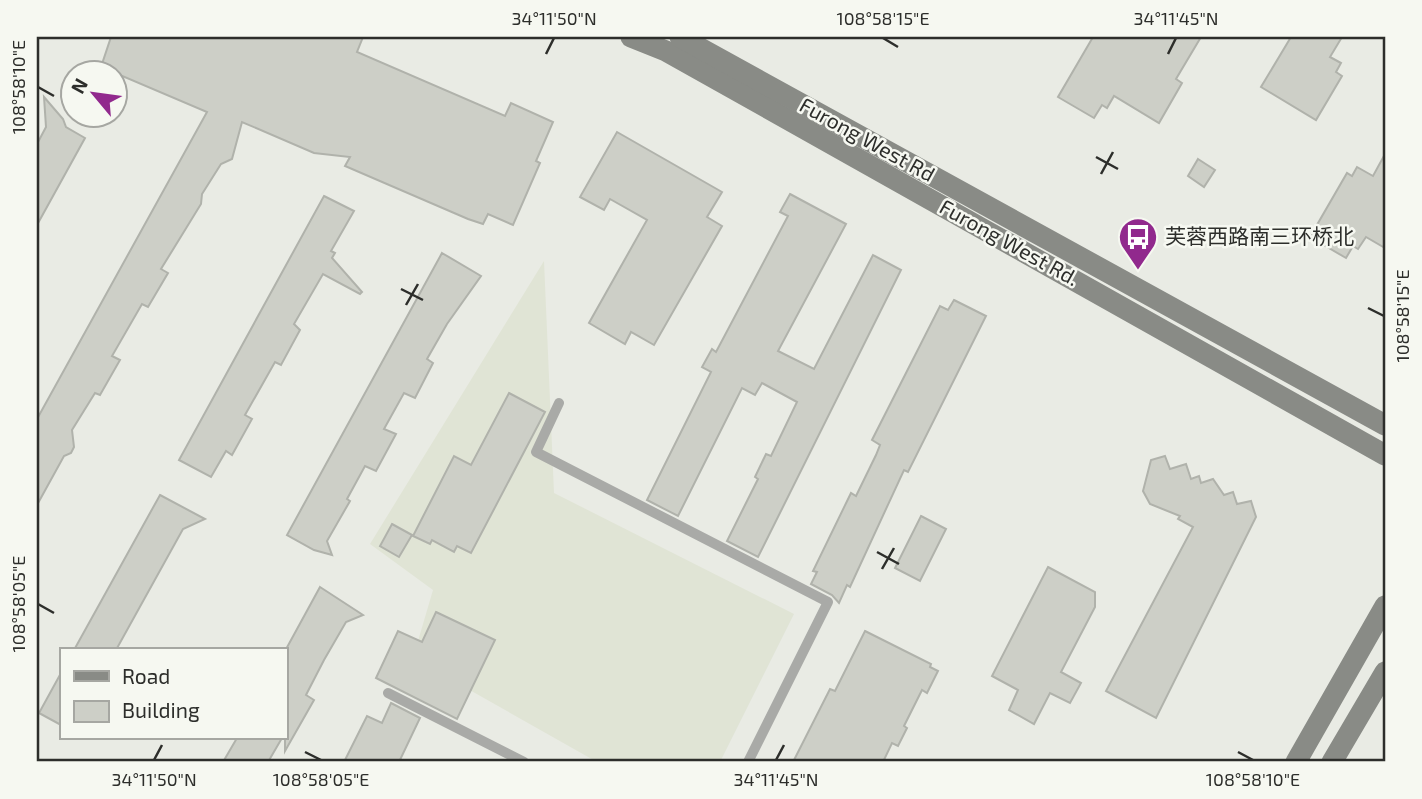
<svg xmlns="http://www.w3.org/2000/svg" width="1422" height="799" font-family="'Exo 2','Noto Sans SC',sans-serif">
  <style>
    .built { fill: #e0e4d5 }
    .building { fill: #cdcfc7; stroke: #b0b2ab; stroke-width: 2 }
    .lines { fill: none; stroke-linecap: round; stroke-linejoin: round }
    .lane { stroke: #a9aaa7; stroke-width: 10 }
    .secondary { stroke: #898b86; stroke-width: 21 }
    .ticks { fill: none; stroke: #2d2e2b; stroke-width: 2.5 }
    .labels { text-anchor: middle; stroke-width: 5; stroke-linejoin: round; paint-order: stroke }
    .street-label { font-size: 21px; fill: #2d2e2b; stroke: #f6f8f1 }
    .poi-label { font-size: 21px; fill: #2d2e2b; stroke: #f6f8f1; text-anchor: start }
    .neatline { fill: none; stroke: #2d2e2b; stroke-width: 2.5 }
    .ticks-label { font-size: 18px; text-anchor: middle; fill: #2d2e2b }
  </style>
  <rect width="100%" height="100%" fill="#e9ebe4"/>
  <path class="built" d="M544 261 554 493 794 614 720 762H597L413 658 433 590 370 544Z"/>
  <g class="building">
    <path d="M111 37H363L357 52 505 116 511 103 553 122 536 161 540 163 513 225 488 214 483 224 468 219 345 166 350 157 314 153 242 122 232 159 221 164 202 194 201 204 161 269 168 273 148 307 142 304 112 356 120 360 100 395 95 393 72 430 74 447 71 453 64 456 37 505V419L207 112 101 67Z"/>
    <path d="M1093 37H1201L1176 79 1182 83 1159 123 1114 96 1107 108 1102 105 1094 118 1058 97Z"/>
    <path d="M1291 37H1342L1330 57 1341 63 1336 72 1342 76 1316 120 1261 87Z"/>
    <path d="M44 97 63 119 66 127 85 138 37 225V144L46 127Z"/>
    <path d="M617 132 722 192 707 217 722 226 654 345 631 332 625 344 589 323 647 220 610 199 604 210 580 197Z"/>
    <path d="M1385 154V248L1366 237 1358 249 1353 246 1346 258 1310 237 1347 173 1352 176 1357 167 1373 176Z"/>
    <path d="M1198 159 1215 170 1204 187 1188 176Z"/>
    <path d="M790 194 846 224 778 351 814 369 873 255 901 270 758 557 727 541 758 479 755 477 766 454 771 456 797 402 762 383 755 395 742 388 678 516 647 500 711 372 702 367 712 349 716 352 788 216 780 212Z"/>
    <path d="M324 196 354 211 331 251 335 253 332 258 362 292 360 294 323 274 294 324 300 330 281 365 275 362 245 415 252 419 232 455 226 451 211 477 179 460Z"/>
    <path d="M442 253 481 276 447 324 427 359 433 363 415 398 404 393 384 429 396 434 376 471 365 466 347 499 350 501 327 541 332 555 314 550 287 535Z"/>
    <path d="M954 300 986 316 908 472 904 470 850 587 847 585 839 603 832 595 811 584 817 572 813 571 851 493 856 496 876 455 880 445 872 440 940 306 948 310Z"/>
    <path d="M509 393 545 412 471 553 457 546 454 552 432 540 430 544 413 536 454 456 471 465Z"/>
    <path d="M1165 456 1170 469 1186 464 1191 479 1199 476 1201 483 1213 479 1224 495 1233 492 1237 504 1251 501 1256 517 1156 718 1106 691 1193 527 1178 519 1180 516 1150 504 1143 491 1151 460Z"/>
    <path d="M160 495 205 519 183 529 116 650H74Z"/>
    <path d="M921 516 946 529 920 581 895 568Z"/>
    <path d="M392 524 412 535 399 557 380 546Z"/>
    <path d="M1048 567 1095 592V607L1061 672 1081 683 1070 703 1050 693 1034 724 1009 710 1018 690 992 676Z"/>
    <path d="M320 587 363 615 346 622 324 660 306 695 314 700 285 751V651Z"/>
    <path d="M436 612 495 640 457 719 376 678 398 631 422 642Z"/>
    <path d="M865 631 931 664 930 667 938 671 927 693 922 690 904 726 907 728 898 746 892 743 883 762H793L830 689 835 691Z"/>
    <path d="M61 673V725L39 713Z"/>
    <path d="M391 703 420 718 399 762H344L367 716 382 723Z"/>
    <path d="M237 738H282L268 762H223Z"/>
  </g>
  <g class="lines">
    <g class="lane">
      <path d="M559 403 536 452 828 602 748 762"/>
      <path d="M388 693 524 762"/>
    </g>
    <g class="secondary">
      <path d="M631 37 666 51 1385 455"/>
      <path d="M680 37 1385 425"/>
      <path d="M1296 762 1385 606"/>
      <path d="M1332 762 1385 672"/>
    </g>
  </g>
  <path class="ticks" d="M883 38 898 47M546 54 554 38M1168 54 1176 38M38 87 54 96M1096 157 1118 169M1101 174 1113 152M401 289 423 300M406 305 418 284M1368 308 1384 316M877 552 899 564M882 569 894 548M38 604 54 613M305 752 321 760M1238 752 1253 760M154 760 162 745M776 760 784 745"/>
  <defs>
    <g id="bus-pin" transform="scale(2.0125)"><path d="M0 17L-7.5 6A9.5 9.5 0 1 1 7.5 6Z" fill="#91298d" stroke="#f6f8f1"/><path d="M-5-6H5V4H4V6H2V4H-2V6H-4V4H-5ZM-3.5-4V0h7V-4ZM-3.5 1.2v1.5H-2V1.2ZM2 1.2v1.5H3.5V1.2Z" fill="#fff"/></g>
  </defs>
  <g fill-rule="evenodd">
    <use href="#bus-pin" x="1138" y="237"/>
  </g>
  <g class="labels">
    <g class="street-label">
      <text transform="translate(867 140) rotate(29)" y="7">Furong West Rd</text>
      <text transform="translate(1009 243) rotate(29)" y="7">Furong West Rd.</text>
    </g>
    <g class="poi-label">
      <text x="1165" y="244">芙蓉西路南三环桥北</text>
    </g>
  </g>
  <rect width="1422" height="799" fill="none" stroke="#f6f8f1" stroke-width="77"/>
  <rect x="60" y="648" width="228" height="91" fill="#f6f8f1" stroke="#a6a7a2" stroke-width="2"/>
  <rect x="74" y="671" width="35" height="10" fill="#898b86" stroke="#a6a7a2" stroke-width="2"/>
  <text x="122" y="684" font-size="21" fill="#2d2e2b">Road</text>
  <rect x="74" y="701" width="35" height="21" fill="#cdcfc7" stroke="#a6a7a2" stroke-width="2"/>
  <text x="122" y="718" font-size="21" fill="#2d2e2b">Building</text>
  <g transform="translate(94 94) rotate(299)"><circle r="33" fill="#f6f8f1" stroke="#a6a7a2" stroke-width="2"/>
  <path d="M0-5L12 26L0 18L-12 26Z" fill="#91298d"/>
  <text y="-10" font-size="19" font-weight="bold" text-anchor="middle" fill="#2d2e2b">N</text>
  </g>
  <rect x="38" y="38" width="1346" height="722" class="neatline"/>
  <g class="ticks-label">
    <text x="554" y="25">34°11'50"N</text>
    <text x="883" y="25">108°58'15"E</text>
    <text x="1176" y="25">34°11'45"N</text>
    <text transform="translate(19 87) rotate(-90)" y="6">108°58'10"E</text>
    <text transform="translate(1403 316) rotate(-90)" y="6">108°58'15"E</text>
    <text transform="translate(19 604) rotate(-90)" y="6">108°58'05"E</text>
    <text x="154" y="786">34°11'50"N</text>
    <text x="321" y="786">108°58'05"E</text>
    <text x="776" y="786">34°11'45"N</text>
    <text x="1253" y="786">108°58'10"E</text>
  </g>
</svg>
